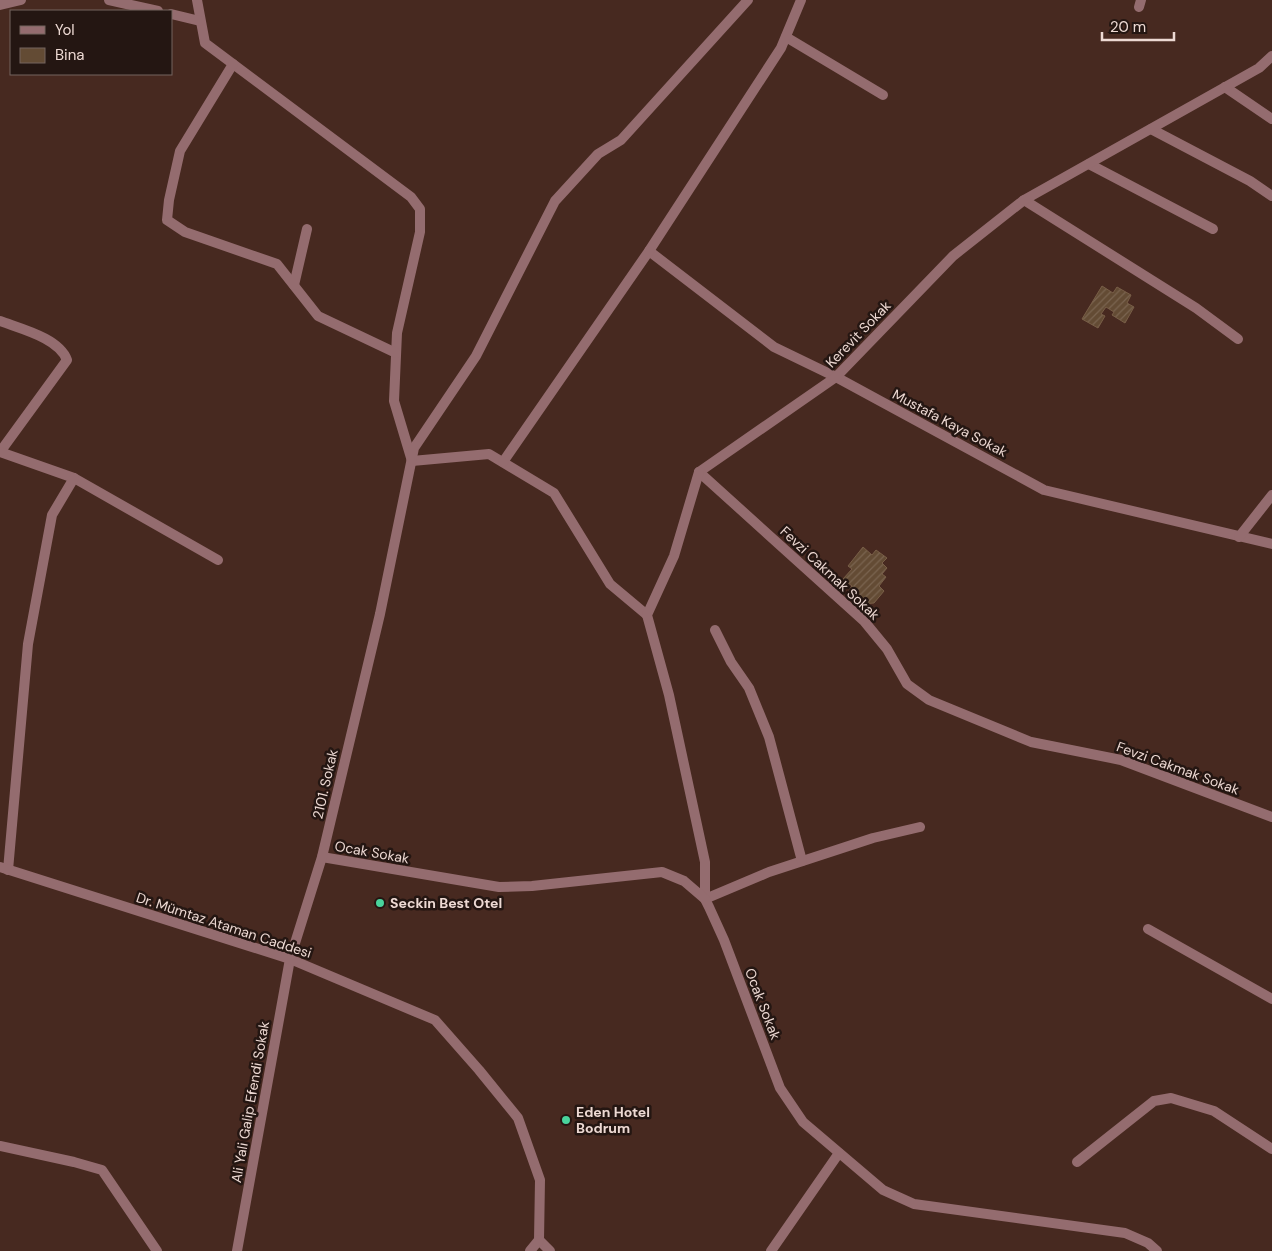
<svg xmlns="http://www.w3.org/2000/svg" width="1272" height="1251" font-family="'DM Sans',sans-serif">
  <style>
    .building { fill: url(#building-hatch); stroke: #785e47 }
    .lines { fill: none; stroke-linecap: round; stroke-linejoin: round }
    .service { stroke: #946c6f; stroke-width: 10 }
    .minor { stroke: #946c6f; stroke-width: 10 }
    .tertiary { stroke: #946c6f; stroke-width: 10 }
    .poi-dot { fill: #49d49c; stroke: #241612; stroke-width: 2 }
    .labels { text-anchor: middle; stroke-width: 5; stroke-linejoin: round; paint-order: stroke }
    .street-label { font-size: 14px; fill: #edd9d3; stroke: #241612 }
    .poi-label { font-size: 14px; font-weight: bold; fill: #edd9d3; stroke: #241612; text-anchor: start }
  </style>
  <defs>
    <pattern id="building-hatch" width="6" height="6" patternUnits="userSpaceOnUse" patternTransform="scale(1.25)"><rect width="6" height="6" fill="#634b34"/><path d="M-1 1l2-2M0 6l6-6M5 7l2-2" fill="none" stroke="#7a6450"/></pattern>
  </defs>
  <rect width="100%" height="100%" fill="#472920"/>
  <g class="building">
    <path d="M1102 286 1113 293 1117 287 1131 295 1127 303 1134 307 1125 323 1112 315 1114 312 1106 307 1101 314 1105 316 1098 328 1082 319Z"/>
    <path d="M863 547 872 555 876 550 887 558 882 563 887 568 882 574 886 577 879 586 884 591 874 603 862 604 847 593 852 586 843 579 852 569 848 566Z"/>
  </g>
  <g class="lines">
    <g class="service">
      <path d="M1148 929 1272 999"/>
      <path d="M1077 1162 1154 1101 1171 1098 1214 1111 1272 1149"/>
    </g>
    <g class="minor">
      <path d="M109 0 158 11"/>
      <path d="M197 0 205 43 411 197 420 209V232L397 333 394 401 412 461 489 454 554 493 610 584 647 615"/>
      <path d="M0 5 21 0"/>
      <path d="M1139 7 1141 0"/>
      <path d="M171 14 200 21"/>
      <path d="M786 37 883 95"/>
      <path d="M233 64 180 151 169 200 167 220 185 232 277 264 318 316 396 353"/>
      <path d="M1225 87 1272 119"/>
      <path d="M1151 129 1250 181 1272 196"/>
      <path d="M1089 164 1213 229"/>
      <path d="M1024 200 1196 308 1238 339"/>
      <path d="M649 251 774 347 836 377 1044 490 1272 544"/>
      <path d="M294 285 307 229"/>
      <path d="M0 321C21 329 59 338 67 360L0 452"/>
      <path d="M0 452 74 478 218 560"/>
      <path d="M503 462 649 251 781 48 801 0"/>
      <path d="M699 472 836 377 953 256 1024 200 1259 68 1272 56"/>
      <path d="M699 472 864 621 887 649 907 684 929 700 1031 742 1121 760 1272 817"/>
      <path d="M699 472 674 556 647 615 669 695 705 862V899L769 872 873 838 920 827"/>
      <path d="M1239 537 1272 495"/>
      <path d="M715 630 731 662 749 688 769 737 802 861"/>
      <path d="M322 857 499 887 532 886 662 872 684 881 705 899 709 907 724 940 780 1088 803 1122 883 1190 914 1204 1125 1233 1148 1243 1157 1251"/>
      <path d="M8 870 28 644 52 515 74 478"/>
      <path d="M0 1146 74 1162 102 1170 157 1251"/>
      <path d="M237 1251 290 959 322 857 380 614 414 448 476 356 555 201 598 154 621 140 748 0"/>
      <path d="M771 1251 839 1153"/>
    </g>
    <g class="tertiary">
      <path d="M0 867 290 959 435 1020 479 1070 518 1118 540 1180 539 1240 550 1251"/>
      <path d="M530 1251 539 1240"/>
    </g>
  </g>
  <g class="poi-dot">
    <circle cx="380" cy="903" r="5"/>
    <circle cx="566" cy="1120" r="5"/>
  </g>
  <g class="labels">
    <g class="street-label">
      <text transform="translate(858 334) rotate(-46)" y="5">Kerevit Sokak</text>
      <text transform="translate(950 423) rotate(28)" y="5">Mustafa Kaya Sokak</text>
      <text transform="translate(830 573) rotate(43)" y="5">Fevzi Cakmak Sokak</text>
      <text transform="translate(1178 768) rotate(20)" y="5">Fevzi Cakmak Sokak</text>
      <text transform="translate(325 784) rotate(-77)" y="5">2101. Sokak</text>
      <text transform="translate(372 852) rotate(10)" y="5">Ocak Sokak</text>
      <text transform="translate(224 925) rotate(18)" y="5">Dr. Mümtaz Ataman Caddesi</text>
      <text transform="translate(763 1004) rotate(69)" y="5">Ocak Sokak</text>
      <text transform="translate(250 1102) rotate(-80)" y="5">Ali Yali Galip Efendi Sokak</text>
    </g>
    <g class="poi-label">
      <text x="390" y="908">Seckin Best Otel</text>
      <text x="576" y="1117">Eden Hotel<tspan x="576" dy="16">Bodrum</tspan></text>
    </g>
  </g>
  <rect x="10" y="10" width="162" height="65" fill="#241612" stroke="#74645f"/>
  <rect x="20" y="26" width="25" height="8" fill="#946c6f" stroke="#74645f"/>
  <text x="55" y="35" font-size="15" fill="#edd9d3">Yol</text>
  <rect x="20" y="48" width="25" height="15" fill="#634b34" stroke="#74645f"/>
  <text x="55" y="60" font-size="15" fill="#edd9d3">Bina</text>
  <path d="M1102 32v8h72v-8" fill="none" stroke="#edd9d3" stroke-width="2.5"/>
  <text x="1110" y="32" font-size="15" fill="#edd9d3" stroke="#241612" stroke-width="4" paint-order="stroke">20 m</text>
</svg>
